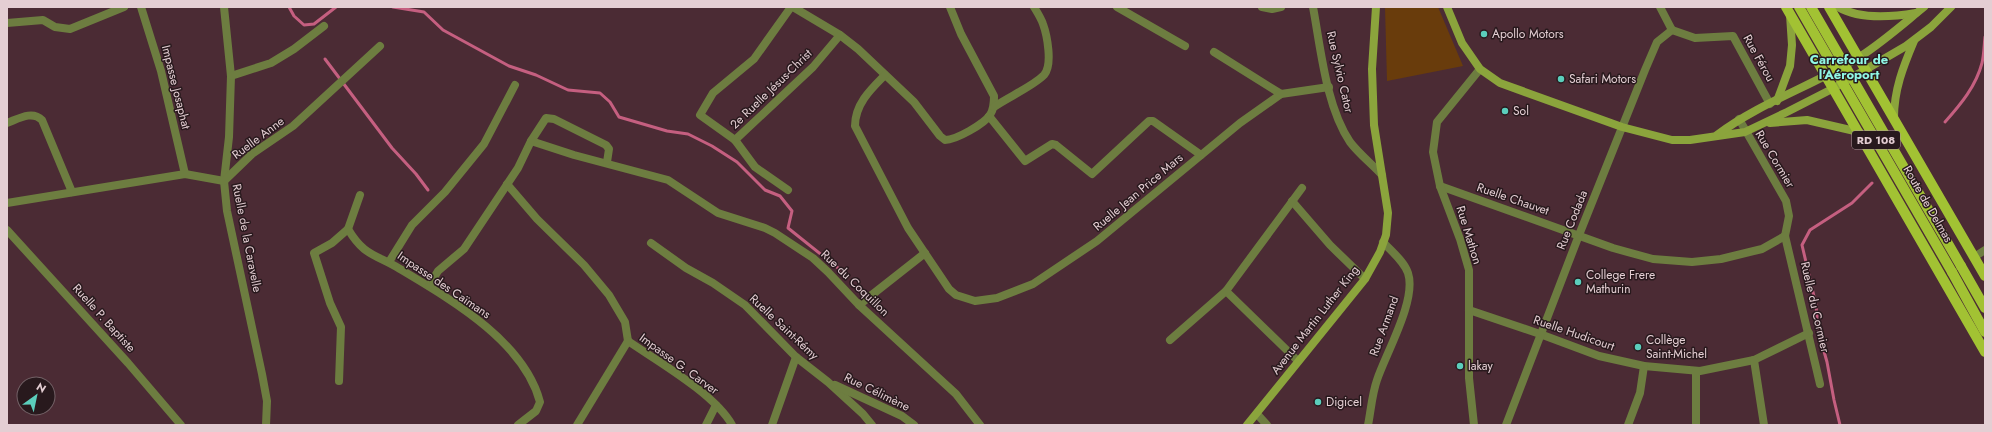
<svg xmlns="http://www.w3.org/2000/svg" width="1992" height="432" font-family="Jost,sans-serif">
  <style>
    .green { fill: #693c0c }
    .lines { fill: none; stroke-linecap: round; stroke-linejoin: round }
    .stream { stroke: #c55f80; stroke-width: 3 }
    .minor { stroke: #6d7d40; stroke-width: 8 }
    .secondary { stroke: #8ba43c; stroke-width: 8 }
    .primary { stroke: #a2c233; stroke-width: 10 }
    .primary-bridge { stroke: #a2c233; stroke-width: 10 }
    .poi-dot { fill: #5bcebc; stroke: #28191d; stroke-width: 1.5 }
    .labels { text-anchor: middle; stroke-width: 3; stroke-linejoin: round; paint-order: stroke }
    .shield { fill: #28191d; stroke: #ac989c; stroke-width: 1 }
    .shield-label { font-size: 11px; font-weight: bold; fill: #e4ced3 }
    .poi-label { font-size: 12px; fill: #e4ced3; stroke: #28191d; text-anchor: start }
    .street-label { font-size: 12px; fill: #e4ced3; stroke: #28191d }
    .neighbourhood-label { font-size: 13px; font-weight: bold; fill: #90f7e5; stroke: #28191d }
  </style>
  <rect width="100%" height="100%" fill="#4b2b34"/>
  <path class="green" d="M1385 7H1438L1463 66 1387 81Z"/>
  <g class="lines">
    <g class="stream">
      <path d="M289 7 294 16 304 25 314 24 336 7"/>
      <path d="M393 7 424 12 443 30 509 66 536 75 568 90 600 93 610 102 619 117 667 131 688 134 712 146 737 162 765 190 780 196 792 211 788 228 848 276"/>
      <path d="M325 59 392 148 416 174 428 190"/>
      <path d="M1945 122C1961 104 1976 86 1982 63 1984 55 1984 45 1985 37"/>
      <path d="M1840 425 1834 400 1827 362 1818 330 1816 305 1802 245 1810 230 1852 203 1872 183"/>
    </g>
    <g class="minor">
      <path d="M141 7 161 71 185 174"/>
      <path d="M224 7 231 76 229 137 224 181 227 211 262 374 267 401 266 425"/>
      <path d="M793 7 840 35 858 49 914 102 940 136 945 140C956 140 984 124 990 115 994 109 994 103 994 96L961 34 950 7"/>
      <path d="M1117 7 1185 46"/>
      <path d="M1262 7 1272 9 1281 7"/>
      <path d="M1313 7C1321 50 1326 106 1350 142 1359 154 1372 164 1382 175"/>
      <path d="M1660 7 1672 30"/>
      <path d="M7 23 43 20 55 27 70 29 124 7"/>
      <path d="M1672 30 1695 38 1733 36 1770 104"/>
      <path d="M1214 52 1281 94"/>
      <path d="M885 75C871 89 855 104 855 126L908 228 949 289 956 295 975 301 997 298 1033 284 1097 241 1240 123 1281 94 1329 87"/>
      <path d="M231 76 271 63 294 49 324 26"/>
      <path d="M994 107C1008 97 1032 87 1044 75 1053 65 1047 35 1043 24 1041 18 1037 12 1034 7"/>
      <path d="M989 116 1025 161 1052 144 1056 145 1092 174 1149 121H1153L1201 155"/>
      <path d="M1739 119 1786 201 1789 216 1785 236"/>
      <path d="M7 123C18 119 32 110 42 120L72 192"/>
      <path d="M735 140 700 115 713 93 754 59 791 7"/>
      <path d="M531 141 574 155 668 180 718 213 765 228 775 233 813 258 828 272 859 305 956 394 980 425"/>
      <path d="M507 184 537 219 584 265 609 295 625 322 628 341"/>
      <path d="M1440 186 1613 248 1653 259 1692 262 1721 259 1762 249 1785 236"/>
      <path d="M788 190 755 167 735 140 813 67 840 35"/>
      <path d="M1292 201 1330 245 1365 279"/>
      <path d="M7 203 185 174 224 181 252 154 293 126 380 46"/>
      <path d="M348 229C364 256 375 254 400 269 450 299 524 341 540 402L536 411 518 425"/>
      <path d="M7 230 128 363 181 425"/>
      <path d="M1785 236 1820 384"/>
      <path d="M651 243 686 268 713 283 745 305 796 357 828 382 863 414 872 425"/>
      <path d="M1974 257 1985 250"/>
      <path d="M389 262 412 225 445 192 484 144 515 85"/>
      <path d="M429 286 438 271 464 249 518 168 531 141 546 118 554 119 606 145 609 149 607 162"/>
      <path d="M1226 291 1298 361"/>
      <path d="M859 305 925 253"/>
      <path d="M1469 310 1540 334 1599 356 1644 366 1700 371 1754 360 1809 333"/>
      <path d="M1170 340 1226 291 1302 188"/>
      <path d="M628 341C657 361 715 394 732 425"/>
      <path d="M1754 360 1764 425"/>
      <path d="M339 381 341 327 330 303 314 253 332 243 348 229 360 195"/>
      <path d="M835 385 902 416 914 425"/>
      <path d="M1257 414 1267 425"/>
      <path d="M577 425 628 341"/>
      <path d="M706 425 716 405"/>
      <path d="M772 425 796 357"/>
      <path d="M1368 425C1371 410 1372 394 1377 380 1386 353 1417 300 1408 273 1404 261 1391 251 1383 242"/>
      <path d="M1474 425 1469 378V270L1460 239 1440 186 1433 152 1437 122 1480 69"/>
      <path d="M1506 425 1579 235 1645 70 1657 42 1672 30"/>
      <path d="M1628 425 1640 393 1644 366"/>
      <path d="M1696 425V371"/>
    </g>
    <g class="secondary">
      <path d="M1447 7 1462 43 1480 69 1500 83 1622 127 1672 140H1690L1745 132 1787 112 1834 88 1906 46 1931 27 1951 7"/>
      <path d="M1838 7C1860 20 1892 17 1916 13"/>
      <path d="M1777 101 1790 66 1792 45 1790 15"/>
      <path d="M1894 118C1894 90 1903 67 1914 41"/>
      <path d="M1770 123 1807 120 1859 132"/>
      <path d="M1717 135C1761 102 1815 85 1861 56 1884 41 1903 24 1924 7"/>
      <path d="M1247 425 1365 279 1380 252 1386 235 1388 213 1374 125 1372 69 1376 7"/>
    </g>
    <g class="primary">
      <path d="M1786 7 1985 352"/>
      <path d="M1829 7 1985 276"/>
      <path d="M1961 266 1985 308"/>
      <path d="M1952 272 1985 332"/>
    </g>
    <g class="primary-bridge">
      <path d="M1799 7 1952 272"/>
      <path d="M1811 7 1961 266"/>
    </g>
  </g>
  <g class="poi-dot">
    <circle cx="1484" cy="34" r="4"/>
    <circle cx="1561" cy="79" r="4"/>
    <circle cx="1505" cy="111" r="4"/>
    <circle cx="1578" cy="282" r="4"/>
    <circle cx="1638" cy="347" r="4"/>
    <circle cx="1460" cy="366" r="4"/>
    <circle cx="1318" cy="402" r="4"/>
  </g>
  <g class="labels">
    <rect class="shield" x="1852" y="131" width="48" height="18" rx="3"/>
    <g class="shield-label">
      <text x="1876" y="144">RD 108</text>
    </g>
    <g class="poi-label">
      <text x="1492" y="38">Apollo Motors</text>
      <text x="1569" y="83">Safari Motors</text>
      <text x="1513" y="115">Sol</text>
      <text x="1586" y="279">College Frere<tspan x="1586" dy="14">Mathurin</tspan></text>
      <text x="1646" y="344">Collège<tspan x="1646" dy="14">Saint-Michel</tspan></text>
      <text x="1468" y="370">lakay</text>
      <text x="1326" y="406">Digicel</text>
    </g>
    <g class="street-label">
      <text transform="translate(1759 58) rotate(61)" y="4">Rue Férou</text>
      <text transform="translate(1340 72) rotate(77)" y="4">Rue Sylvio Cator</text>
      <text transform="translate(176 87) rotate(76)" y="4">Impasse Josaphat</text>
      <text transform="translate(771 89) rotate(-44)" y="4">2e Ruelle Jésus-Christ</text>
      <text transform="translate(258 138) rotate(-37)" y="4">Ruelle Anne</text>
      <text transform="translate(1775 159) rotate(59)" y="4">Rue Cormier</text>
      <text transform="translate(1138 192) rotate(-40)" y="4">Ruelle Jean Price Mars</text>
      <text transform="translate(1513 199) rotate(19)" y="4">Ruelle Chauvet</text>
      <text transform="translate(1928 204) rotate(60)" y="4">Route de Delmas</text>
      <text transform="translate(1572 220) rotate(-68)" y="4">Rue Codada</text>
      <text transform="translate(1469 235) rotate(73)" y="4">Rue Mathon</text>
      <text transform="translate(247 238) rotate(79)" y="4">Ruelle de la Caravelle</text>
      <text transform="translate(855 283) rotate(44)" y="4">Rue du Coquillon</text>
      <text transform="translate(444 285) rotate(34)" y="4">Impasse des Caïmans</text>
      <text transform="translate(1815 307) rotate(77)" y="4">Ruelle du Cormier</text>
      <text transform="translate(104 318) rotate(48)" y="4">Ruelle P. Baptiste</text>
      <text transform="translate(1315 320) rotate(-52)" y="4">Avenue Martin Luther King</text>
      <text transform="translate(1384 326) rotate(-70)" y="4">Rue Armand</text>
      <text transform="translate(784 327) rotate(43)" y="4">Ruelle Saint-Rémy</text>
      <text transform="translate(1574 333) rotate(19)" y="4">Ruelle Hudicourt</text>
      <text transform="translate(679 364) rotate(36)" y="4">Impasse G. Carver</text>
      <text transform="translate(877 392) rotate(26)" y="4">Rue Célimène</text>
    </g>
    <g class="neighbourhood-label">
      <text x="1849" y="64">Carrefour de<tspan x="1849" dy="15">l'Aéroport</tspan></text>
    </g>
  </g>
  <rect width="1992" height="432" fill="none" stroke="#e4ced3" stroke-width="16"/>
  <g transform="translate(36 396) rotate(33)"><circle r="19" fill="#28191d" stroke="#736166"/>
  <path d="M0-3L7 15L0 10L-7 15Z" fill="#5bcebc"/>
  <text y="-6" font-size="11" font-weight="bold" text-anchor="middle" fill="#e4ced3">N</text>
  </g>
</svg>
